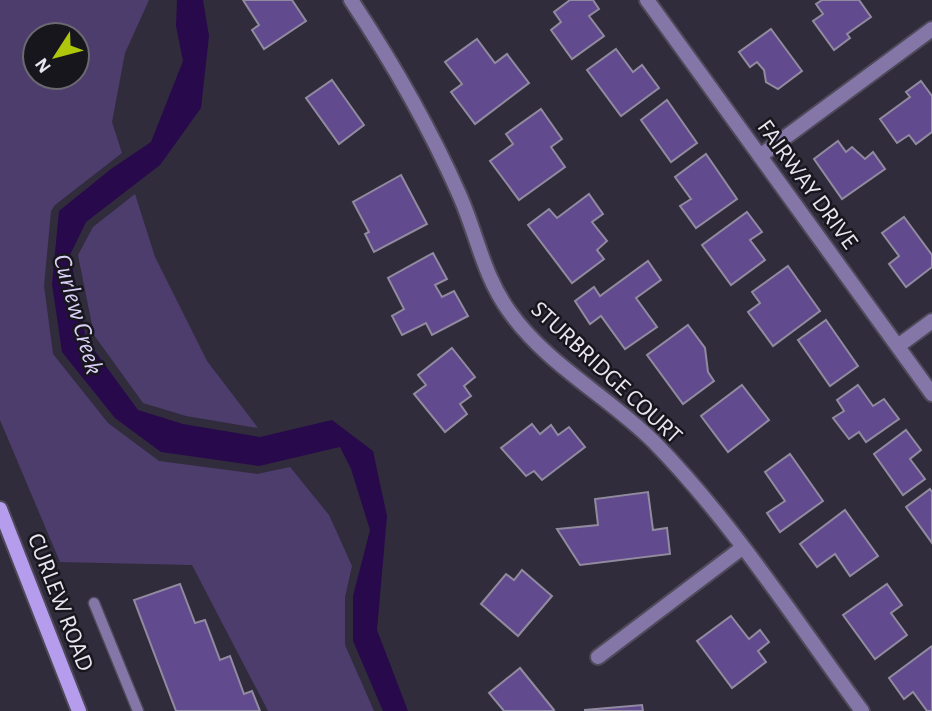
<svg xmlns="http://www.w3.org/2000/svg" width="932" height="711" font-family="'Alegreya Sans',sans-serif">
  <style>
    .green { fill: #4d3d6d; fill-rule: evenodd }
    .water { fill: #28094c }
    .building { fill: #624a8f; stroke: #918b9f; stroke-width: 2 }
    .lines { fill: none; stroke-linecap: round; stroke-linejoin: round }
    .service-casing { stroke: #4e4a59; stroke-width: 13 }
    .minor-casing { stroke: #4e4a59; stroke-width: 18 }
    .secondary-casing { stroke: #4e4a59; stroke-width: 18 }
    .service { stroke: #8576a8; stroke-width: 10 }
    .minor { stroke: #8576a8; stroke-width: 14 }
    .secondary { stroke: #b69ced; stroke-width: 14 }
    .labels { text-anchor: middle; stroke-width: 5; stroke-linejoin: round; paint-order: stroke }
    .street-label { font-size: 24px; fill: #e9e6f1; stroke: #18161d }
    .water-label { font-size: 26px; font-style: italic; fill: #dacff7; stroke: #18161d }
  </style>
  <rect width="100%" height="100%" fill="#312c3c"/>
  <g class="green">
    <path d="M0 0H149L125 53 112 122 122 153 55 205 51 211 44 286 53 354 108 423 159 461 257 474 290 467 329 515 352 566 345 597V645L374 711H268L192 565 60 562 0 420ZM35 35H77V77H35Z"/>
    <path d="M135 194 155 257 207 361 258 428 186 416 143 403 94 335 78 255 93 227Z"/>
  </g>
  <path class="water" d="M177 0H203L209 36 201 108 160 165 86 222 70 255 86 339 138 410 183 424 260 437 332 420 373 451 387 516 377 630 408 711H383L353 641V596L370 530 351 469 340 447 259 466 161 452 115 418 62 352 52 284 59 211 111 169 151 142 183 61 176 26Z"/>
  <g class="building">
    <path d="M243 0H292L306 21 264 49 252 30 259 25Z"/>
    <path d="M570 0H593L599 9 589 16 604 36 572 59 551 30 561 22 554 12Z"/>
    <path d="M822 0H859L871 17 847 34 850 38 834 50 813 21 823 14 816 4Z"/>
    <path d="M771 29 802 71 778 89 766 82 764 70 757 62 750 67 739 52Z"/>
    <path d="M477 39 495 63 507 54 529 83 475 124 451 92 462 84 445 62Z"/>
    <path d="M616 49 633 72 642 65 659 88 621 116 587 70Z"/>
    <path d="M332 80 364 125 339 144 306 98Z"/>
    <path d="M921 81 932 96V132L916 144 909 135 897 143 880 119 910 97 906 92Z"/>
    <path d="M667 100 697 143 671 162 641 120Z"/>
    <path d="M541 109 562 139 551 147 565 167 519 200 490 161 513 144 506 134Z"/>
    <path d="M838 141 846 152 852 147 865 159 873 152 885 169 842 199 814 159Z"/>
    <path d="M706 154 737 199 696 228 680 206 691 199 675 177Z"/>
    <path d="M401 175 427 224 374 252 365 234 369 232 353 202Z"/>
    <path d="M589 194 603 214 592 222 607 241 597 250 604 259 572 283 528 225 549 209 557 218Z"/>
    <path d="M747 212 762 232 750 240 765 260 731 285 702 245Z"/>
    <path d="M904 217 932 255V267L906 287 889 264 899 256 882 233Z"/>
    <path d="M433 253 447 279 435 285 442 297 454 291 468 316 432 335 426 323 402 335 392 316 404 309 388 278Z"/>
    <path d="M648 261 661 280 636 298 657 327 625 349 601 316 590 324 575 301 594 287 600 296Z"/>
    <path d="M788 266 820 311 773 346 748 312 760 303 752 292Z"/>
    <path d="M826 320 858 366 830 386 798 340Z"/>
    <path d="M688 325 705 348 708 372 714 381 683 404 647 355Z"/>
    <path d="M452 348 475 377 464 386 471 396 460 404 467 414 445 432 414 394 426 385 418 375Z"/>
    <path d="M742 385 769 420 728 452 701 416Z"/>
    <path d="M858 385 873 406 884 399 899 419 866 442 859 432 849 439 833 418 844 411 837 400Z"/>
    <path d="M532 424 540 434 551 425 558 435 569 427 585 447 542 480 534 471 526 476 501 448Z"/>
    <path d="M906 430 921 450 910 459 925 479 903 495 874 454Z"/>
    <path d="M790 454 823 501 780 532 767 513 785 501 765 472Z"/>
    <path d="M930 489 932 492V543L906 507Z"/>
    <path d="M648 492 653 530 667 528 670 554 580 565 557 529 598 525 595 499Z"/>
    <path d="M845 510 878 556 850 576 835 554 817 567 800 544Z"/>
    <path d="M522 570 552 596 518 636 481 604 506 574 514 580Z"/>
    <path d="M180 584 195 623 205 620 220 660 230 656 244 694 252 691 260 711H176L134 600Z"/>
    <path d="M887 584 902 605 891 613 907 635 875 659 843 615Z"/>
    <path d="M731 616 749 639 760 630 769 642 758 651 766 662 732 688 697 641Z"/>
    <path d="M932 646V711H927L913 692 904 699 889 678Z"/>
    <path d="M520 668 554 710 552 711H504L489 693Z"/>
    <path d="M642 705 643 711H585V710Z"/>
  </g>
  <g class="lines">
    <g class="service-casing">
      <path id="service" d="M94 603 138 711"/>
    </g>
    <g class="minor-casing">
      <g id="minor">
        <path d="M351 0C392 62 429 126 459 194 477 234 483 275 509 311 547 365 608 396 654 442 733 523 795 620 862 711"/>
        <path d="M647 0 932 394"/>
        <path d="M760 156 932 29"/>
        <path d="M898 346 932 321"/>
        <path d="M598 657 742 548"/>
      </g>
    </g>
    <g class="secondary-casing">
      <path id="secondary" d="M0 509 79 711"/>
    </g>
    <use href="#service" class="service"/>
    <use href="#minor" class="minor"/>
    <use href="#secondary" class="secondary"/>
  </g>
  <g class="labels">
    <g class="street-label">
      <text transform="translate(808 184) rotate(54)" y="8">FAIRWAY DRIVE</text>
      <text transform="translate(607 372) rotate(43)" y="8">STURBRIDGE COURT</text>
      <text transform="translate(61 602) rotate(69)" y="8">CURLEW ROAD</text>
    </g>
    <g class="water-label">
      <text transform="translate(79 314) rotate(74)" y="9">Curlew Creek</text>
    </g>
  </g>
  <g transform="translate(56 56) rotate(234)"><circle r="33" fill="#18161d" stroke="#6c6972" stroke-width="2"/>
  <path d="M0-5L12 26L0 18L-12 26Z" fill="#aec60c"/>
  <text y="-10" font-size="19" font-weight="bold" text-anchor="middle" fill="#e9e6f1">N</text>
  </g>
</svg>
